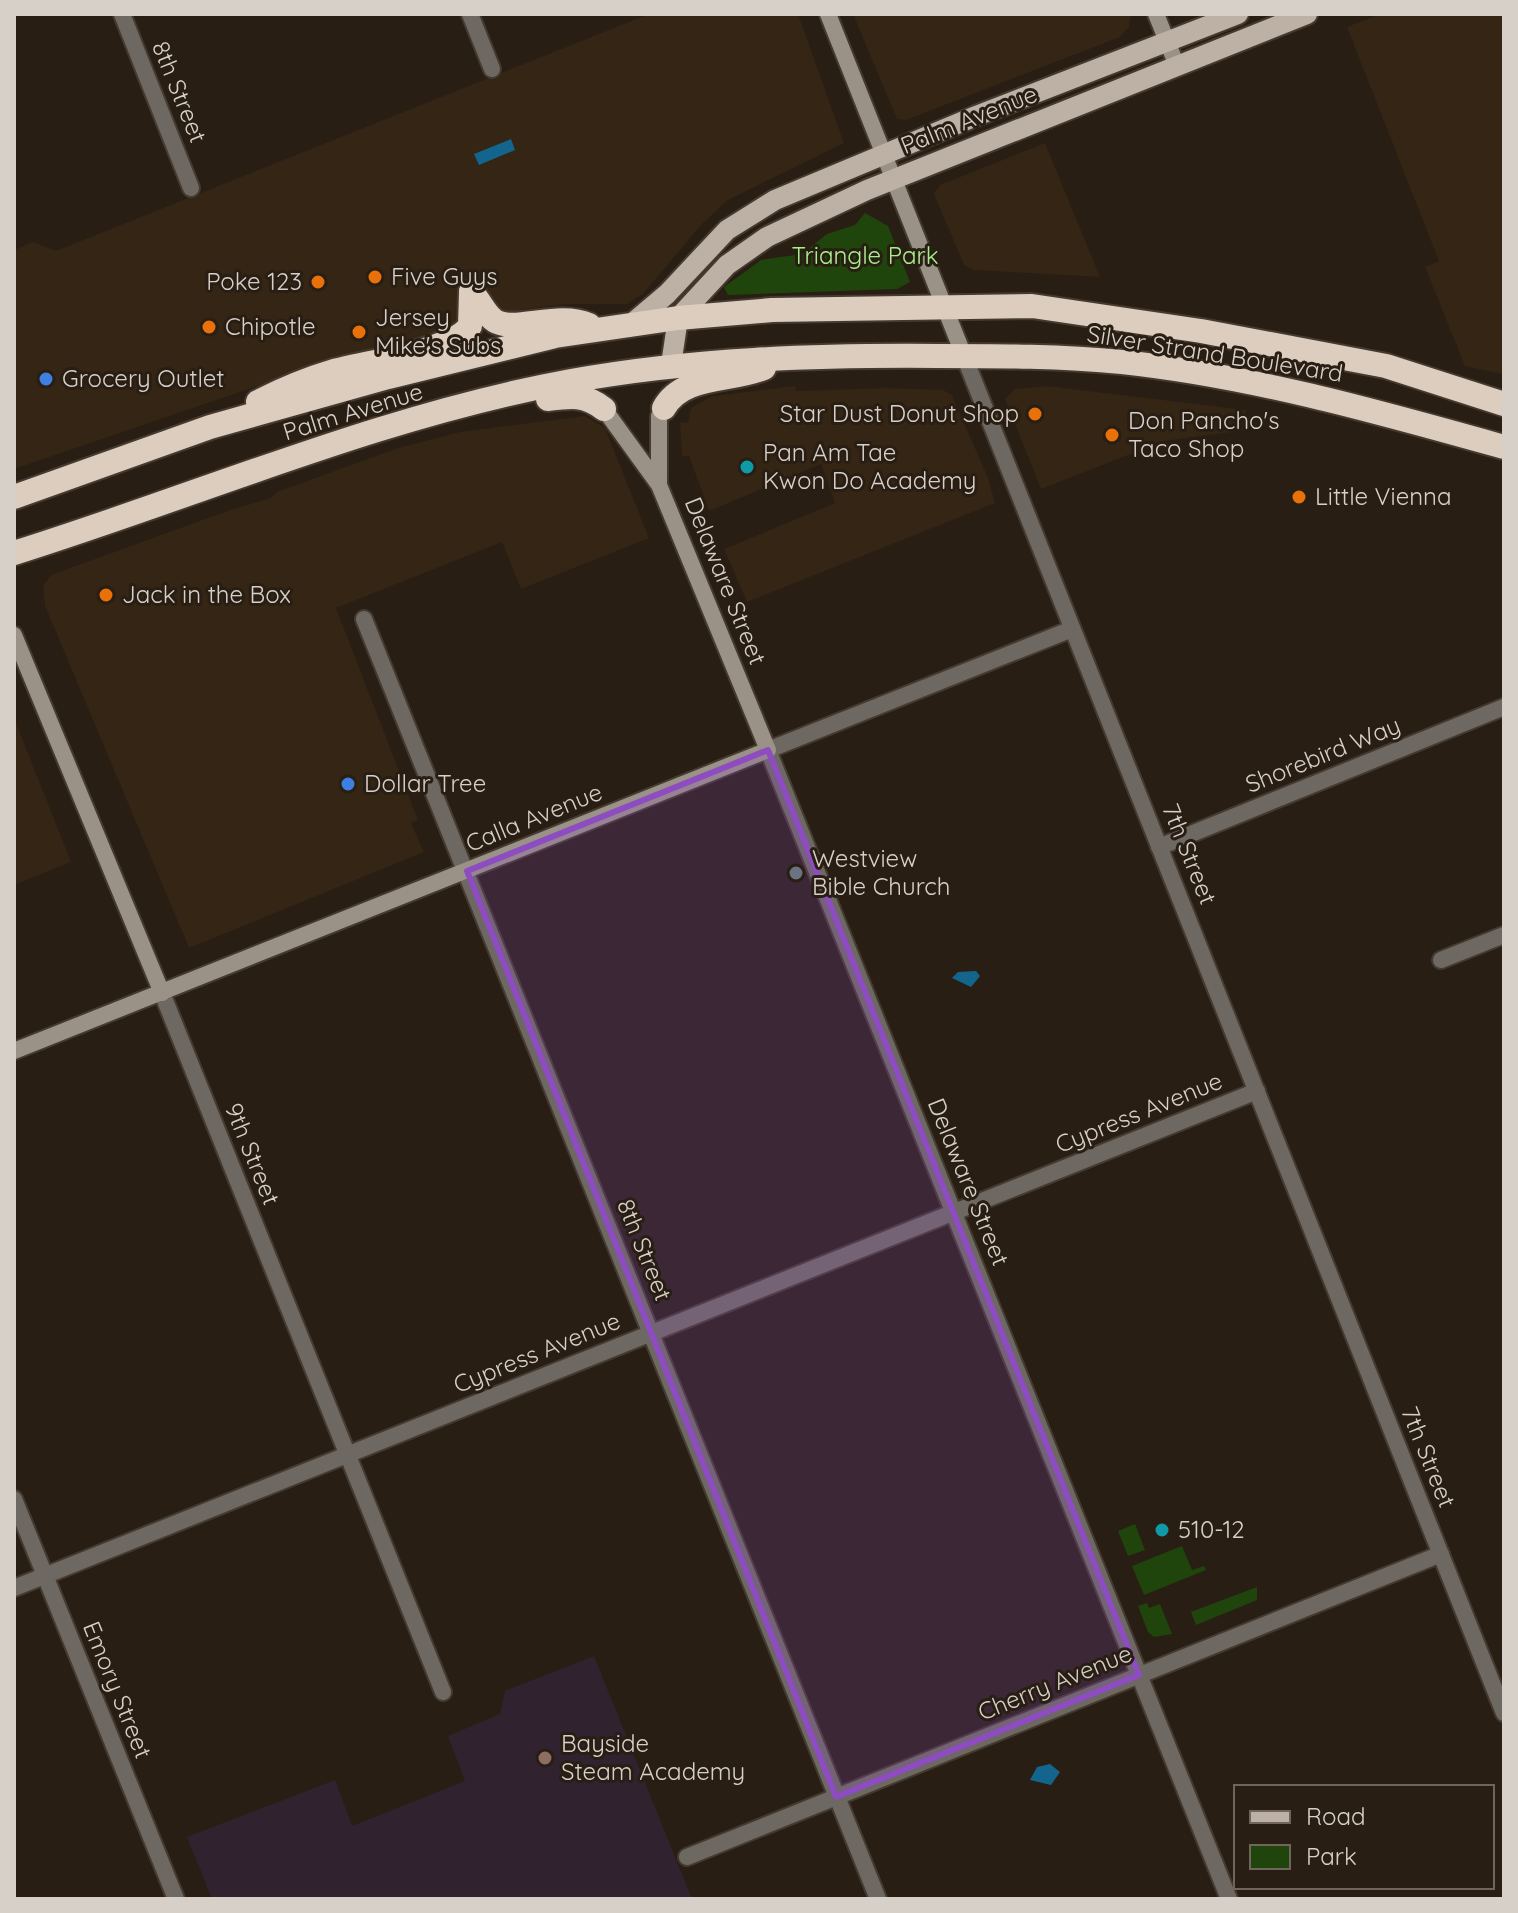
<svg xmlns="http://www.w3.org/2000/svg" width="1518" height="1913" font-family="Quicksand,sans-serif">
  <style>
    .built { fill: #342515 }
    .education { fill: #30232f }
    .green { fill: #1f450d }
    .water { fill: #14658e }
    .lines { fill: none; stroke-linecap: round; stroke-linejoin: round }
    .street-casing { stroke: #453a30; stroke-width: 20 }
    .secondary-casing { stroke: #453a30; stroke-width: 20 }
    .primary-casing { stroke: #453a30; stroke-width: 24 }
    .highway-casing { stroke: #453a30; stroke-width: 28 }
    .street { stroke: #6e6862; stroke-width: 16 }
    .secondary { stroke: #9a9187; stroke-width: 16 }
    .primary { stroke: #bdb0a4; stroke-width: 20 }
    .highway { stroke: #dccdbf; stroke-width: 24 }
    .marked { fill: #8d4dc1; fill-opacity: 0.2; stroke: #8d4dc1; stroke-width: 6; stroke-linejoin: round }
    .food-dot { fill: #e8710a; stroke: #291e13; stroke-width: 3 }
    .shop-dot { fill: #3f7fe0; stroke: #291e13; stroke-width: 3 }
    .culture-dot { fill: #0f9aa8; stroke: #291e13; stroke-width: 3 }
    .worship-dot { fill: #6b7280; stroke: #291e13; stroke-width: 3 }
    .education-dot { fill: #8d6e63; stroke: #291e13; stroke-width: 3 }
    .labels { text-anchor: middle; stroke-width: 6; stroke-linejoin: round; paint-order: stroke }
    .street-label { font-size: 24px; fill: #d7d0c9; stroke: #291e13 }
    .park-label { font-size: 24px; fill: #a6f08a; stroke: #291e13 }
    .poi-label { font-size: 24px; fill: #d7d0c9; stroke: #291e13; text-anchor: start }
  </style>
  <rect width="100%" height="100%" fill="#291e13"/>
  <g class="built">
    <path d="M649 14H798L844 143 728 200 700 226 643 294 627 304H566L524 309 331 361 14 469V250L33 242 56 251Z"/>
    <path d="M853 14H1131L1129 27 1120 37 906 120 897 119Z"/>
    <path d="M1380 14H1504L1502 374 1465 366 1425 267 1439 261 1347 27Z"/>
    <path d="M1045 143 1100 277 974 270 964 265 934 194 940 185Z"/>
    <path d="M795 386 796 391 887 388 943 390 952 395 988 478 995 503 747 602 724 549 835 503 821 464 709 511 689 456H682L680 422 688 423 691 408 712 396Z"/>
    <path d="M1047 386 1246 410V430L1164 441 1041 489 1005 399 1015 389Z"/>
    <path d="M585 416 605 428 649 538 521 589 502 542 336 608 418 820 411 823 424 852 189 948 45 606 43 586 51 575 230 510 271 498 277 492 395 449 460 432Z"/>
    <path d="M14 718 71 862 14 885Z"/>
  </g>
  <path class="education" d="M594 1656 692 1899H212L187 1837 335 1780 352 1826 465 1781 448 1736 500 1714 505 1691Z"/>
  <g class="green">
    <path d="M865 213 888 226 910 282 897 289 728 295 724 287 761 260 802 254 827 234 855 225Z"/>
    <path d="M1135 1524 1145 1550 1128 1556 1118 1531Z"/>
    <path d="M1182 1546 1192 1570 1204 1566 1206 1570 1144 1595 1132 1566Z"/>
    <path d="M1257 1587V1600L1196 1625 1191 1612Z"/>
    <path d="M1147 1603 1149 1608 1160 1604 1172 1634 1154 1637 1148 1632 1138 1606Z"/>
  </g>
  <g class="water">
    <path d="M511 139 515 150 479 165 474 154Z"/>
    <path d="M976 971 980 976 971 987 952 978 958 972Z"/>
    <path d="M1050 1764 1060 1772 1051 1785 1030 1780 1037 1767Z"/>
  </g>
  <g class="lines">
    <g class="street-casing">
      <g id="street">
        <path d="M122 14 191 188"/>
        <path d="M470 14 492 69"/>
        <path d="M964 356 1504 1713"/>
        <path d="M364 619 878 1899"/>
        <path d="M1072 629 768 750 1229 1899"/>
        <path d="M1159 847 1504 707"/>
        <path d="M1441 960 1504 935"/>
        <path d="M162 993 443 1692"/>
        <path d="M14 1499 176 1899"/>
        <path d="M14 1588 1257 1091"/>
        <path d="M687 1857 1441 1554"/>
      </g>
    </g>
    <g class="secondary-casing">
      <g id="secondary">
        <path d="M828 14 964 356"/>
        <path d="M1156 14 1177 66"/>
        <path d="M659 483V416L664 408"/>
        <path d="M14 635 162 993"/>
        <path d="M14 1051 768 750 659 485 604 409"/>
      </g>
    </g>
    <g class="primary-casing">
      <g id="primary">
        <path d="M628 327 667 294 727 230 775 200 976 116 1238 14"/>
        <path d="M671 365 678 318 727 265 767 237 867 190 1307 14"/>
      </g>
    </g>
    <g class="highway-casing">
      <g id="highway">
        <path d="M471 292C481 301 484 314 495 321 515 333 558 311 589 325"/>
        <path d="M548 399C571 396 585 394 604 409"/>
        <path d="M258 402C283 389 307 379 334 371 367 362 452 351 470 326L471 292"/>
        <path d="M664 408C683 374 732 382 764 368"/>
        <path d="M14 497 210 427 388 377 555 336 678 318 772 310 1032 306 1201 331 1386 366 1504 404"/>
        <path d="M14 553C199 495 380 416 571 381 693 359 815 355 938 356 1000 356 1061 356 1122 362 1252 376 1379 412 1504 447"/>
      </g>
    </g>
    <use href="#street" class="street"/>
    <use href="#secondary" class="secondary"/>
    <use href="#primary" class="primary"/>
    <use href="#highway" class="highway"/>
  </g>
  <path class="marked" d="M768 750 1139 1675 836 1797 467 871Z"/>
  <g class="food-dot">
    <circle cx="375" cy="277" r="8"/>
    <circle cx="318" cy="282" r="8"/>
    <circle cx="209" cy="327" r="8"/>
    <circle cx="359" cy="332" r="8"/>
    <circle cx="1035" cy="414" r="8"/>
    <circle cx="1112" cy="435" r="8"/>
    <circle cx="1299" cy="497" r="8"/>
    <circle cx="106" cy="595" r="8"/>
  </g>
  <g class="shop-dot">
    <circle cx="46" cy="379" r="8"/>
    <circle cx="348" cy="784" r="8"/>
  </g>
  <g class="culture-dot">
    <circle cx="747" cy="467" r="8"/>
    <circle cx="1162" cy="1530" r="8"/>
  </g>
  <circle class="worship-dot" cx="796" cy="873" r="8"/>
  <circle class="education-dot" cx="545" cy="1758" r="8"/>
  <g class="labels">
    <g class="street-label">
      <text transform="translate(179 92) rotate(68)" y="8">8th Street</text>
      <text transform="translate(969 120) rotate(-22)" y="8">Palm Avenue</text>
      <text transform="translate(1215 354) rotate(9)" y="8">Silver Strand Boulevard</text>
      <text transform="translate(353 412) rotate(-17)" y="8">Palm Avenue</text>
      <text transform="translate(725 581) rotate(68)" y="8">Delaware Street</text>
      <text transform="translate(1323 755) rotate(-22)" y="8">Shorebird Way</text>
      <text transform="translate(534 818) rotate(-22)" y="8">Calla Avenue</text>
      <text transform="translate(1189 854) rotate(68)" y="8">7th Street</text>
      <text transform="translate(1139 1113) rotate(-22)" y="8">Cypress Avenue</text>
      <text transform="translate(252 1154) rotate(68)" y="8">9th Street</text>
      <text transform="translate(968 1182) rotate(68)" y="8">Delaware Street</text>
      <text transform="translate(644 1250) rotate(68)" y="8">8th Street</text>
      <text transform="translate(537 1353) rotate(-22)" y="8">Cypress Avenue</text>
      <text transform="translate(1428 1457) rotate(68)" y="8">7th Street</text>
      <text transform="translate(1055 1683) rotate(-22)" y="8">Cherry Avenue</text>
      <text transform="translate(117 1690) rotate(68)" y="8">Emory Street</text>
    </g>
    <g class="park-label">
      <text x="865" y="264">Triangle Park</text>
    </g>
    <g class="poi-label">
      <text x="391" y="285">Five Guys</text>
      <text x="302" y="290" text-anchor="end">Poke 123</text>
      <text x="375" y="326">Jersey<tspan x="375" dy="28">Mike's Subs</tspan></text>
      <text x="225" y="335">Chipotle</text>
      <text x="62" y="387">Grocery Outlet</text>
      <text x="1019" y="422" text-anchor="end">Star Dust Donut Shop</text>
      <text x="1128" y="429">Don Pancho's<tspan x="1128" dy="28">Taco Shop</tspan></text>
      <text x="763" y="461">Pan Am Tae<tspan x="763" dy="28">Kwon Do Academy</tspan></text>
      <text x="1315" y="505">Little Vienna</text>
      <text x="122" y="603">Jack in the Box</text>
      <text x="364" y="792">Dollar Tree</text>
      <text x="812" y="867">Westview<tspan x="812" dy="28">Bible Church</tspan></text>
      <text x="1178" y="1538">510-12</text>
      <text x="561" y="1752">Bayside<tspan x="561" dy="28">Steam Academy</tspan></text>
    </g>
  </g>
  <rect width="1518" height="1913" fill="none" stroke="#d7d0c9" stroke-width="32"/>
  <rect x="1234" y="1785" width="260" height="104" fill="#291e13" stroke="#6f655c" stroke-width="2"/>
  <rect x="1250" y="1811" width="40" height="12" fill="#bdb0a4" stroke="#6f655c" stroke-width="2"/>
  <text x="1306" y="1825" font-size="24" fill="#d7d0c9">Road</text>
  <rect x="1250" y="1845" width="40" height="24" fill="#1f450d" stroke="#6f655c" stroke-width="2"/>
  <text x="1306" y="1865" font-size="24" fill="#d7d0c9">Park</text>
</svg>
